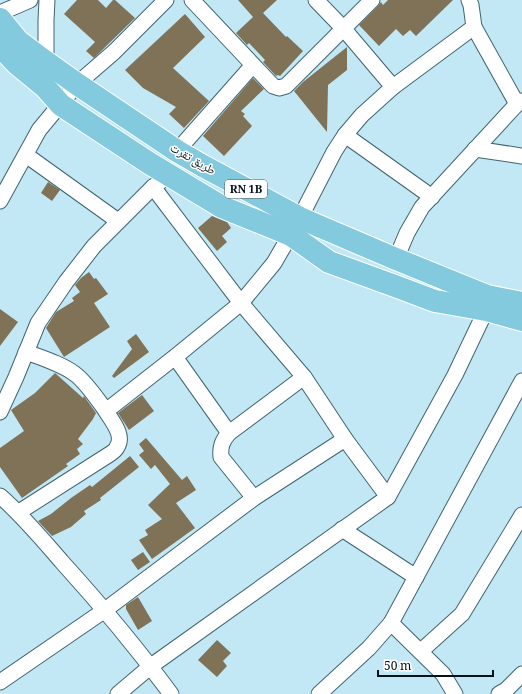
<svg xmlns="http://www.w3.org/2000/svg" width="522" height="694" font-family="Georgia,'Noto Naskh Arabic',serif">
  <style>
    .building { fill: #807256 }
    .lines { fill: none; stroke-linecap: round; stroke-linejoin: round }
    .street-casing { stroke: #416470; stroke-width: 17 }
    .primary-casing { stroke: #fff; stroke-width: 24 }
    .street { stroke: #fff; stroke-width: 15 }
    .primary { stroke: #83cade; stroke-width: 22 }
    .labels { text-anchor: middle; stroke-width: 3; stroke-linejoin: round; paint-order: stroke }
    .shield { fill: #fff; stroke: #50595d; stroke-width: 1 }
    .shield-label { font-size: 11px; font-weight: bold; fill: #051217 }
    .street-label { font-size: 12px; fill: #051217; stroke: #fff }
  </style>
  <rect width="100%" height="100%" fill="#c2e8f6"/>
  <g class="building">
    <path d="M77 0H98L106 8 113 0H115L135 18 94 58 86 51 95 42 64 14Z"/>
    <path d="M238 0H277L263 13 286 37 287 36 303 51 280 76 278 75 276 76 263 62 265 60 249 43 247 45 236 33 253 17Z"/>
    <path d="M388 0H453L416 36 410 30 403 36 396 29 379 46 359 25 378 6 381 2 383 5Z"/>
    <path d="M185 14 205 37 173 68 209 101 184 128 169 114 176 107 143 88 125 70Z"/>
    <path d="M347 47V70L328 85 327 132 294 91 303 82Z"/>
    <path d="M253 78 264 89 241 111 245 114 243 116 252 126 224 156 203 136Z"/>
    <path d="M48 182 60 190 52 201 41 193Z"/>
    <path d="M212 216 227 222 231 228 222 236 227 242 217 251 198 228Z"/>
    <path d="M89 272 94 279 96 278 108 294 94 303 110 327 64 357 46 328 56 312 74 301 72 298 80 292 75 285 81 278Z"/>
    <path d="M0 309 18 322 0 346Z"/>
    <path d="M136 334 149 352 114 378 112 376 132 349 127 341Z"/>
    <path d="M55 373 83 398 84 396 96 413 93 419 78 439 83 444 77 449 80 454 66 464 68 466 22 498 0 467V448L24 431 11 410 35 393Z"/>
    <path d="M142 395 154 411 129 430 118 413Z"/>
    <path d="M146 438 182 480 187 476 196 490 176 503 195 528 152 559 139 540 148 535 145 530 162 519 148 505 170 484 155 465 151 469 139 455 144 451 139 444Z"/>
    <path d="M130 456 139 467 100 498 101 500 84 511 86 514 71 527 52 536 38 521 51 514 71 498 90 485 92 487Z"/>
    <path d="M143 552 150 562 138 570 131 560Z"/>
    <path d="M138 597 152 621 138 630 126 609V605Z"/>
    <path d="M217 640 231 653 223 661 227 666 217 677 198 660Z"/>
  </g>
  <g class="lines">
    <g class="street-casing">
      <g id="street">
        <path d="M192 0 273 86 279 88 286 86 372 0"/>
        <path d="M316 0 343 28 393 87"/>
        <path d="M0 13 30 0"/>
        <path d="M474 27 517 104"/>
        <path d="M46 62V20L47 0"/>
        <path d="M345 135 432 197"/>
        <path d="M475 149 522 156"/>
        <path d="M177 151 253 65"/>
        <path d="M26 155 118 221"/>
        <path d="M0 201 39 130 77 84 114 52 166 0"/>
        <path d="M396 259 407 233 422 207 517 104 522 101"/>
        <path d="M26 352C42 358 62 364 75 374 86 382 98 400 106 411L175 357 241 303 153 187"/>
        <path d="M175 357 229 433C222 441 220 447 221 457L254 498"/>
        <path d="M0 412 16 377 38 323 66 282 94 246 153 187 161 181"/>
        <path d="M229 433 304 377"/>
        <path d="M0 496C23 516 42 539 62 562 101 605 137 648 171 694"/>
        <path d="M388 497 455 375 486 310"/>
        <path d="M19 512 110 454C113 452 116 450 117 447 125 435 111 420 106 411"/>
        <path d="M342 529 416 577"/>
        <path d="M391 623 443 674 455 694"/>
        <path d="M421 651 462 614 522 515"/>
        <path d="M0 682 105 610 254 498 345 439"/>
        <path d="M118 694 151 666 388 497 345 439 304 377 241 303 274 263 300 218 334 152 345 135 362 115 393 87 474 27 471 5 469 0"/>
        <path d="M319 694 369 648 391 623 522 381"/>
        <path d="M499 694 506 690 522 674"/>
      </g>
    </g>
    <g class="primary-casing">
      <g id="primary">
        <path d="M0 19 18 41 46 62 77 84 177 151 203 166 300 218 396 259 487 296 522 303"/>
        <path d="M0 46 17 64 45 87 61 105 149 163 222 207 291 235 329 262 395 286 435 301 486 310 522 320"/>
      </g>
    </g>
    <use href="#street" class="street"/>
    <use href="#primary" class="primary"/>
  </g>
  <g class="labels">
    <rect class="shield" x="225" y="180" width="42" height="18" rx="3"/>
    <g class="shield-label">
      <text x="246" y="193">RN 1B</text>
    </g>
    <g class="street-label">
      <text transform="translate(193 159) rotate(30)" y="4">طريق تقرت</text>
    </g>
  </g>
  <path d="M378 670v6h115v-6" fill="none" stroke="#051217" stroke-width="2"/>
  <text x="384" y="670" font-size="12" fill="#051217" stroke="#ffffff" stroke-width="3" paint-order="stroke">50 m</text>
</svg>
